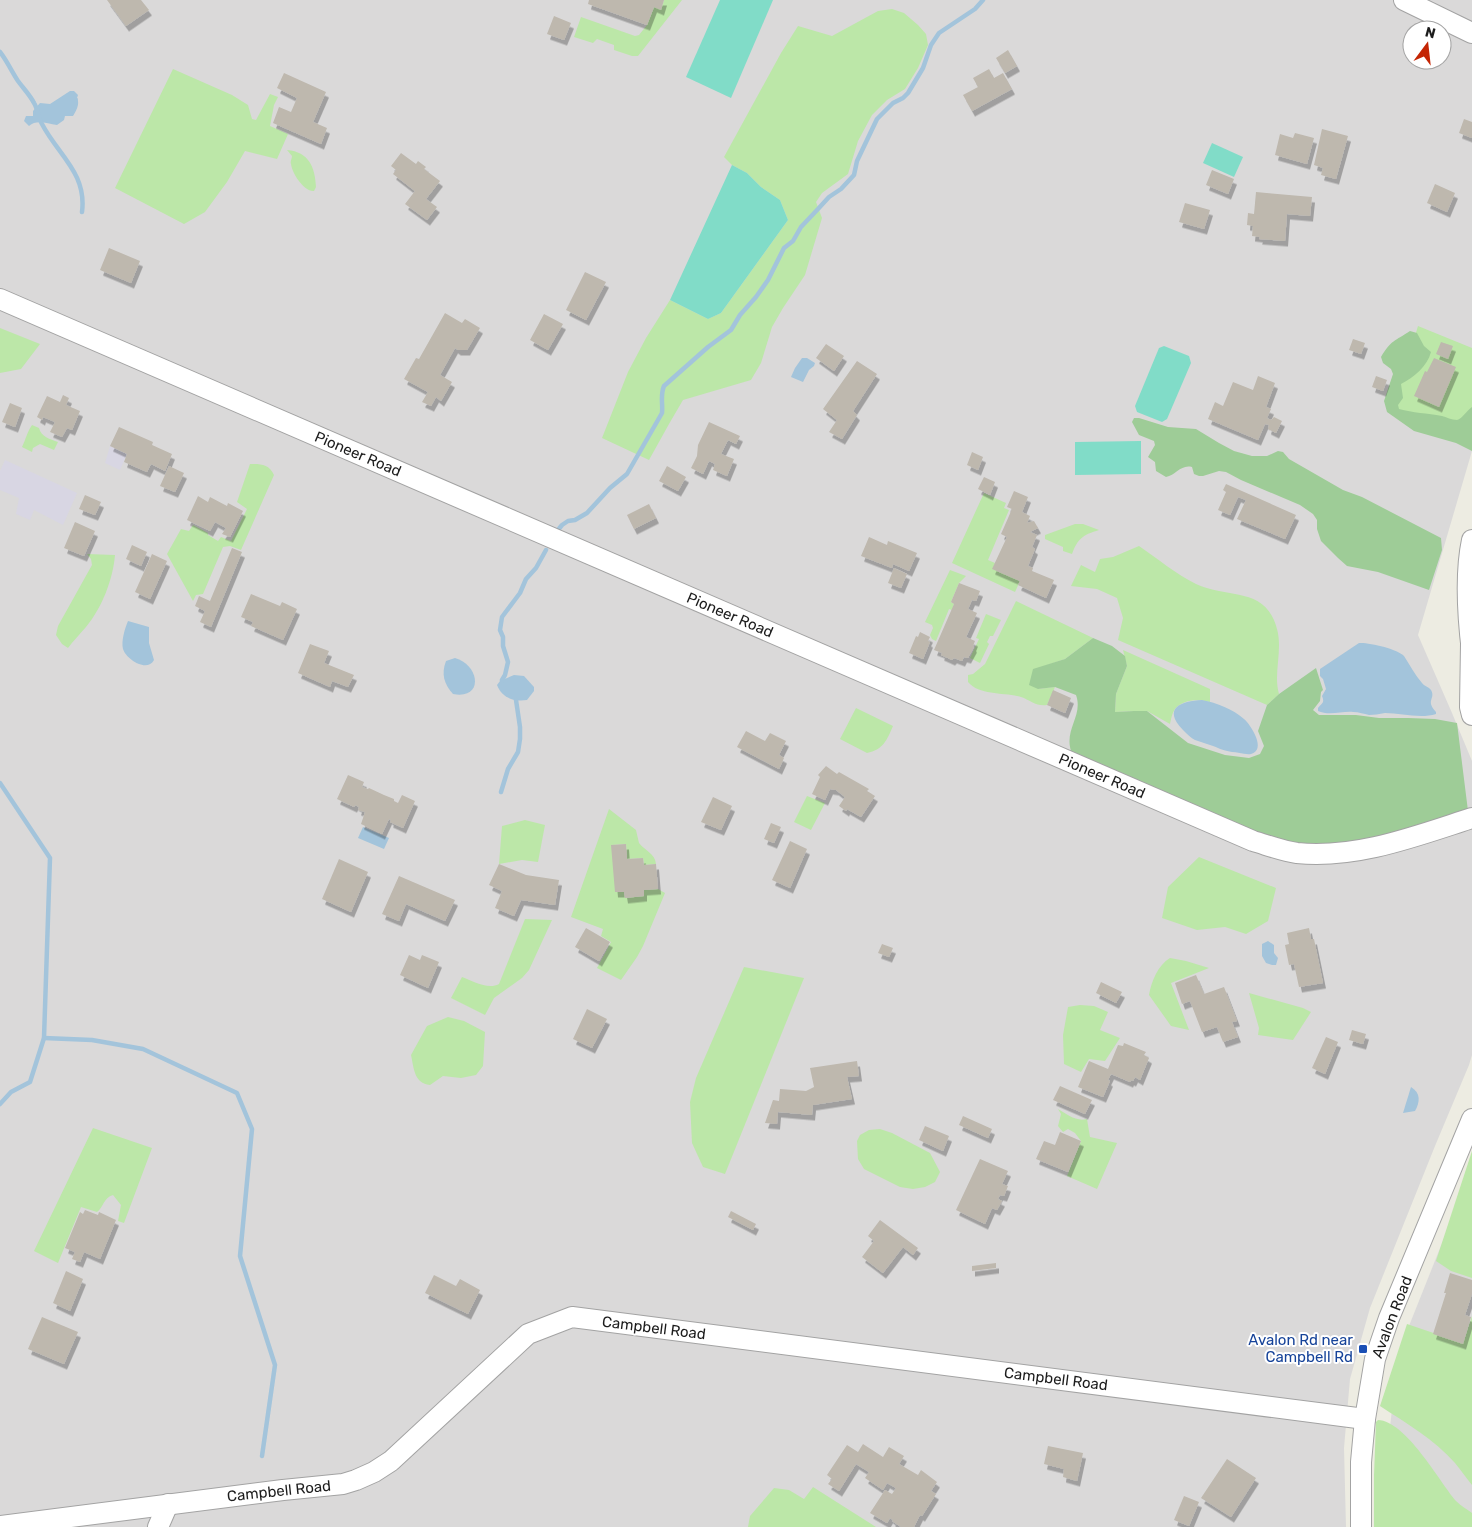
<svg xmlns="http://www.w3.org/2000/svg" width="1472" height="1527" font-family="Rubik,sans-serif">
  <style>
    .residential { fill: #dad9d9; fill-rule: evenodd }
    .grass { fill: #bce7a8 }
    .forest { fill: #9ecc97 }
    .pitch { fill: #81dcc8 }
    .plaza { fill: #d8d6e3 }
    .water { fill: #a3c4db }
    .lines { fill: none; stroke-linecap: round; stroke-linejoin: round }
    .stream { stroke: #a3c4db; stroke-width: 4.5 }
    .building { fill: #beb8ae; filter: url(#shadow) }
    .minor-casing { stroke: #a3a3a3; stroke-width: 22 }
    .minor { stroke: #fff; stroke-width: 20 }
    .transit-dot { fill: #1a4fb4; stroke: #fff; stroke-width: 2 }
    .labels { text-anchor: middle; stroke-width: 4; stroke-linejoin: round; paint-order: stroke }
    .street-label { font-size: 15px; fill: #1c1c1c; stroke: #fff }
    .transit-label { font-size: 15px; fill: #164399; stroke: #fff; text-anchor: end }
  </style>
  <defs>
    <filter id="shadow"><feDropShadow dx="3" dy="5.5" stdDeviation="0" flood-color="#0004"/></filter>
  </defs>
  <rect width="100%" height="100%" fill="#edece2"/>
  <g class="residential">
    <path d="M0 0H1472V451L1418 635 1452 713 1472 761V1055L1469 1065 1435 1146 1370 1308 1350 1379 1344 1448 1346 1527H0ZM1412 30H1442V60H1412Z"/>
    <path d="M1472 1168V1527H1382V1494L1399 1351Z"/>
  </g>
  <g class="grass">
    <path d="M664 0H682L638 56H632L614 50V45L597 39 593 43 574 37 581 17 635 36 639 35 647 25 654 7 661 9Z"/>
    <path d="M892 9 904 13 918 25 926 34 928 45 918 68 905 89 887 100 872 115 858 141 848 174 822 193 816 202 822 218 805 275 783 308 772 327 761 363 751 380 683 400 669 424 649 460 602 438 628 372 646 338 670 300 708 319 721 313 788 220 780 200 761 187 747 173 732 165 724 157 781 53 798 26 832 36 878 11Z"/>
    <path d="M173 69 232 95 248 105 252 119 256 120 270 94 278 97 274 105 270 126 288 134 277 159 245 151 227 182 205 212 184 224 115 188Z"/>
    <path d="M287 150C309 152 315 167 316 187L314 191C304 192 292 173 291 164 290 161 292 159 292 156Z"/>
    <path d="M1418 326 1472 348V443L1392 412Z"/>
    <path d="M0 328 40 344 21 369 0 373Z"/>
    <path d="M32 425 39 428C41 437 50 439 58 442L54 450 40 444 33 448 32 452 22 447C26 439 27 432 32 425Z"/>
    <path d="M250 464C261 464 269 464 274 475L241 550 230 546 223 547 203 594 196 595 193 601 167 554 181 529 189 531 193 525 208 533V535L218 541 221 537 231 541 247 509 237 502Z"/>
    <path d="M984 493 1006 503 1004 508 1009 510 988 560 995 563 993 569 1020 581 1015 592 952 563Z"/>
    <path d="M1075 524H1083L1099 530C1083 535 1078 538 1072 554L1063 551V547L1045 539V535Z"/>
    <path d="M1139 546C1158 559 1176 574 1196 584 1228 599 1266 586 1277 629 1283 651 1273 673 1279 694L1267 705 1118 640 1123 618 1117 598 1097 589 1071 586 1081 565 1095 572 1100 559 1113 557Z"/>
    <path d="M87 554 115 555C113 579 102 608 86 627 80 634 74 640 68 648L62 644 56 635 58 626 92 565 91 559Z"/>
    <path d="M950 570 966 576 959 583 951 602 954 604 952 610 949 609 936 641 932 639 930 635 933 628 932 625 925 622Z"/>
    <path d="M1016 601 1093 638 1065 659 1033 670 1038 689 1055 687 1047 705C1037 707 1030 700 1021 697 1004 692 980 696 968 682V675L973 674 985 664Z"/>
    <path d="M986 614 1001 620 993 636H990L987 642 989 644 980 663 970 658 979 639 976 638Z"/>
    <path d="M1123 650 1210 689V702C1199 699 1183 699 1175 709 1172 713 1171 720 1170 724L1147 711H1134L1115 712 1116 694 1127 666Z"/>
    <path d="M856 708 893 726C887 740 883 750 867 753L840 739Z"/>
    <path d="M807 796 825 803 811 830 794 822Z"/>
    <path d="M609 809 636 830 639 843C645 851 655 853 656 864L644 865 643 858 627 859 626 844 612 845 616 892H624L625 898 644 896V890L658 889 665 893 643 946 637 957 621 980 597 968 611 942 601 936 603 929 571 917Z"/>
    <path d="M525 820 545 825 538 862 522 860 499 864 502 826Z"/>
    <path d="M1199 857 1276 888 1268 921 1246 934 1225 927 1197 930 1162 918 1168 887Z"/>
    <path d="M525 919 552 920 529 970 522 978 494 998 485 1015 451 998 462 977C473 981 488 990 499 984Z"/>
    <path d="M1170 958 1186 961 1209 968 1171 983 1189 1030 1171 1026 1149 995C1151 982 1158 965 1170 958Z"/>
    <path d="M744 967 804 978 725 1174 703 1167 692 1143 690 1102 696 1078Z"/>
    <path d="M1249 993 1303 1008 1311 1012 1293 1040 1258 1035 1259 1028Z"/>
    <path d="M1080 1005 1094 1006 1108 1012 1100 1030 1120 1038 1105 1061 1089 1059 1081 1072 1064 1064 1063 1035 1068 1007Z"/>
    <path d="M448 1017 464 1021 485 1032 483 1066 476 1075 461 1078 443 1076 430 1085C414 1083 414 1069 411 1055L427 1026Z"/>
    <path d="M1058 1109C1067 1114 1076 1122 1087 1119L1090 1137 1117 1143 1097 1189 1067 1176 1081 1141 1075 1133 1068 1129 1063 1132 1058 1126 1061 1114Z"/>
    <path d="M93 1128 152 1148 124 1223 118 1221 121 1205 113 1195C104 1197 103 1208 97 1212L81 1207 58 1263 34 1251Z"/>
    <path d="M880 1129 892 1133 930 1153 940 1172 935 1182 925 1187 913 1189 900 1187 864 1169 858 1159 857 1141 860 1135 869 1130Z"/>
    <path d="M1472 1151V1278L1451 1271 1436 1261Z"/>
    <path d="M1472 1316V1485C1466 1478 1461 1470 1455 1463 1435 1440 1406 1423 1380 1406L1407 1324 1463 1343Z"/>
    <path d="M1378 1420C1406 1421 1439 1481 1456 1501 1461 1506 1467 1509 1472 1513V1527H1374V1475L1376 1422Z"/>
    <path d="M813 1487 876 1527H748L750 1516 774 1488 789 1490 804 1499Z"/>
  </g>
  <g class="forest">
    <path d="M1410 331 1417 333 1424 346 1431 352C1427 367 1414 377 1401 384L1403 398 1398 405 1399 409C1413 413 1427 413 1442 416 1446 417 1452 420 1457 420 1462 419 1467 410 1472 407V451L1456 443 1414 431 1387 412 1384 401 1393 374 1391 369 1383 363 1381 357C1391 340 1395 341 1410 331Z"/>
    <path d="M1134 418H1139L1168 427 1196 429 1219 443 1234 451 1252 456H1267L1278 451 1283 452 1289 459 1343 490 1362 497 1441 538 1442 550 1429 590 1378 572 1347 566 1338 558 1321 541 1317 529V520L1313 514 1300 505 1241 480 1226 472 1219 471 1203 476H1199L1194 474 1192 467C1181 464 1176 475 1166 477L1156 471 1155 462 1148 457 1155 445 1154 441 1139 435 1132 422Z"/>
    <path d="M1093 638 1112 646 1125 656 1127 666 1116 694 1115 712 1134 711H1147L1188 743 1225 755 1249 758 1260 754 1264 746 1258 731 1267 705 1279 694 1316 668 1323 690 1321 692 1320 701 1313 710 1319 715H1356L1379 718H1408L1435 719 1457 723 1468 811 1400 836 1305 849 1255 833 1073 756C1061 731 1084 717 1076 695L1055 687 1038 689 1029 685 1033 669 1065 659Z"/>
  </g>
  <g class="pitch">
    <path d="M720 0H773L731 98 686 77Z"/>
    <path d="M1212 143 1243 157 1234 177 1203 163Z"/>
    <path d="M732 165 747 173 761 187 780 200 788 220 721 313 708 319 670 300Z"/>
    <path d="M1164 346 1189 356 1191 363 1167 419 1162 422 1137 412 1135 406 1159 348Z"/>
    <path d="M1141 441V474L1075 475V442Z"/>
  </g>
  <g class="plaza">
    <path d="M110 446 127 454 120 470 105 463Z"/>
    <path d="M5 460 77 493 63 525 34 510 30 520 16 514 19 498 0 490V471Z"/>
  </g>
  <g class="water">
    <path d="M70 91H74L78 95C76 101 78 95 78 101 79 106 75 113 73 116H65L64 120 57 125C47 124 37 119 29 126L24 121 26 116H33V111L40 103 50 104Z"/>
    <path d="M802 358H807L815 363 814 366 809 370 803 382 791 377 795 368Z"/>
    <path d="M128 621 149 627V643L154 660C147 673 126 659 123 649 121 641 125 628 128 621Z"/>
    <path d="M1359 643C1368 642 1398 649 1404 656 1410 665 1415 675 1422 683 1424 686 1429 687 1431 690 1436 699 1425 700 1436 712V714C1420 719 1401 713 1385 713 1379 714 1374 715 1369 715 1364 714 1359 712 1353 712 1342 711 1329 716 1318 711V708C1322 703 1325 703 1322 696L1326 689 1323 679 1320 676V669Z"/>
    <path d="M455 658C480 665 484 700 453 694 444 684 441 674 446 661Z"/>
    <path d="M514 675 524 676 534 687V691L527 700C514 702 502 698 497 685L500 681Z"/>
    <path d="M1202 700C1217 703 1233 709 1244 719 1251 725 1267 750 1251 754 1245 755 1237 752 1232 752 1221 750 1219 748 1210 745 1205 743 1200 742 1195 740 1191 738 1187 734 1183 730 1162 708 1181 701 1202 700Z"/>
    <path d="M363 827 389 838 384 849 358 838Z"/>
    <path d="M1268 941 1274 945V953L1278 958 1276 965H1272L1266 963 1262 956V944Z"/>
    <path d="M1411 1087C1421 1093 1420 1102 1415 1111L1403 1113Z"/>
  </g>
  <g class="lines">
    <g class="stream">
      <path d="M0 52C7 61 12 72 18 81 23 88 30 95 34 103 38 109 38 118 42 124 58 155 87 173 82 212"/>
      <path d="M558 530 562 525 568 521 575 520 587 513 610 488 627 474 662 413C663 404 660 395 664 386L708 347 731 330 740 315 756 297 768 280 784 248 793 241 801 227 818 209 829 197 841 189 854 175 857 161 877 119 893 103 903 98 908 93 923 68 931 45 939 33 975 9 983 0"/>
      <path d="M502 680 505 675 508 662 503 646V637L500 630 502 617 520 593 526 579 536 568 546 550"/>
      <path d="M0 783 50 858 44 1038 30 1082 11 1092 0 1104"/>
      <path d="M501 792 508 769 518 752 520 739V727L516 700"/>
      <path d="M44 1038 92 1040 143 1049 237 1093 252 1129 240 1256 275 1365 262 1456"/>
    </g>
  </g>
  <g class="building">
    <path d="M107 0H141L149 10 126 26Z"/>
    <path d="M589 0H664L661 10 654 7 647 25 588 4Z"/>
    <path d="M554 16 571 23 564 40 547 34Z"/>
    <path d="M1008 50 1017 66 1005 73 996 58Z"/>
    <path d="M989 69 994 78 1003 73 1012 89 972 111 963 95 978 87 973 78Z"/>
    <path d="M284 73 326 92 313 122 327 128 321 144 273 123 279 107 291 112 297 98 277 88Z"/>
    <path d="M1464 119 1472 122V138L1459 133Z"/>
    <path d="M1322 129 1348 136 1336 179 1321 175 1323 168 1314 165Z"/>
    <path d="M1295 133 1314 138 1307 164 1275 155 1280 134 1293 138Z"/>
    <path d="M401 153 416 164 418 161 426 167 424 169 440 181 426 199 437 207 427 220 405 204 415 191 393 174 396 170 391 166Z"/>
    <path d="M1212 170 1234 179 1228 194 1206 185Z"/>
    <path d="M1435 184 1455 193 1447 212 1427 203Z"/>
    <path d="M1256 192 1312 197 1310 216 1287 214 1285 241 1259 239 1260 237 1252 236 1253 226 1247 225 1248 213 1254 214Z"/>
    <path d="M1185 203 1210 210 1204 229 1179 222Z"/>
    <path d="M109 248 140 261 131 283 100 270Z"/>
    <path d="M585 272 606 282 586 320 566 310Z"/>
    <path d="M445 313 462 323 465 319 480 328 467 350H458L455 348 440 375 452 382 441 401 436 397 431 406 422 402 428 392 404 379 416 358 419 359Z"/>
    <path d="M544 314 563 324 548 350 530 340Z"/>
    <path d="M1353 339 1365 343 1361 354 1349 350Z"/>
    <path d="M1441 342 1453 346 1448 359 1436 354Z"/>
    <path d="M826 344 844 356 834 371 816 358Z"/>
    <path d="M1434 358 1456 367 1439 407 1414 396 1425 371 1427 372Z"/>
    <path d="M857 361 877 374 853 411 857 415 842 439 829 432 837 420 823 409Z"/>
    <path d="M1258 376 1275 383 1266 407 1271 409 1267 418 1271 420 1274 417 1282 421 1276 433 1268 429 1269 425 1265 424 1258 440 1208 419 1215 402 1223 406 1233 382 1253 390Z"/>
    <path d="M1376 376 1387 380 1383 391 1372 387Z"/>
    <path d="M63 395 69 398 66 405 80 411 72 430 67 428 62 437 50 432 55 422 43 417 42 420 37 417 47 396 60 402Z"/>
    <path d="M10 403 22 408 15 427 2 422Z"/>
    <path d="M709 422 740 436 736 444 728 440 721 454 734 459 727 476 713 470 715 464 709 461 703 474 691 468 697 456 698 445Z"/>
    <path d="M119 427 153 442 152 445 172 454 165 471 151 464 147 472 124 462 127 454 110 446Z"/>
    <path d="M972 452 983 457 978 470 967 465Z"/>
    <path d="M169 466 184 473 175 492 160 486Z"/>
    <path d="M667 466 686 477 678 491 659 481Z"/>
    <path d="M984 477 995 482 990 495 978 489Z"/>
    <path d="M1226 484 1296 515 1285 539 1237 519 1246 500 1238 497 1230 515 1218 510 1226 492 1223 490Z"/>
    <path d="M1014 491 1028 497 1022 512 1030 516 1027 523 1034 521 1038 528 1030 532 1037 535 1032 547 1035 549 1028 566 1033 568 1032 571 1054 580 1046 598 1018 585 1020 581 992 569 1007 537 1001 534 1012 509 1007 507Z"/>
    <path d="M85 495 101 502 95 515 79 509Z"/>
    <path d="M198 496 208 502 210 497 227 506 228 503 243 511 230 537 222 534 226 528 215 522 210 531 187 520Z"/>
    <path d="M649 504 656 518 634 529 627 515Z"/>
    <path d="M75 522 95 531 84 556 64 548Z"/>
    <path d="M869 537 887 545 888 541 917 553 909 571 893 564 892 568 861 556Z"/>
    <path d="M132 545 147 552 141 566 126 559Z"/>
    <path d="M232 548 242 552 211 627 200 622 205 611 195 606 199 596 210 601Z"/>
    <path d="M152 554 167 561 150 599 135 592Z"/>
    <path d="M894 568 907 574 901 588 888 583Z"/>
    <path d="M959 583 980 591 976 601 972 600 968 609 977 613 966 637 975 641 973 646 974 647 968 658 964 657 962 661 954 658 952 660 941 655 942 653 934 650 954 604 951 602Z"/>
    <path d="M251 594 280 606 282 602 297 609 283 640 251 626 253 622 241 617Z"/>
    <path d="M920 632 930 637 928 641 930 642 923 659 909 653 916 636 918 637Z"/>
    <path d="M310 644 329 651 324 663 354 675 348 687 332 681 330 687 298 673Z"/>
    <path d="M1053 690 1071 698 1065 713 1047 705Z"/>
    <path d="M746 731 765 741 770 733 786 741 779 755 784 758 779 769 737 747Z"/>
    <path d="M826 766 837 774 839 772 869 789 867 791 875 796 861 817 847 809 846 811 839 806 845 797 836 790 830 789 825 800 812 794 820 777 818 775Z"/>
    <path d="M348 775 364 782 362 787 368 789 369 788 384 795 394 799V801L398 803 402 795 415 801 403 828 390 822 391 820 389 819 382 834 361 824 365 812 358 810 359 807 355 805 354 807 337 799Z"/>
    <path d="M713 797 732 806 721 830 701 822Z"/>
    <path d="M771 823 781 827 774 843 764 839Z"/>
    <path d="M790 841 807 849 790 888 772 880Z"/>
    <path d="M626 844 627 859 643 858 644 865 656 864 658 889 644 890V896L625 898 624 892H615L611 845Z"/>
    <path d="M339 859 368 872 351 912 322 899Z"/>
    <path d="M499 864 526 875 559 880 555 905 521 900 514 916 495 908 502 891 489 885Z"/>
    <path d="M399 876 455 900 445 921 406 904 399 921 382 914Z"/>
    <path d="M586 928 610 942 599 961 575 947Z"/>
    <path d="M1309 928 1311 939H1314L1323 983 1299 987 1294 964 1289 965 1285 945 1289 944 1287 933Z"/>
    <path d="M882 944 893 948 889 957 878 953Z"/>
    <path d="M409 955 420 960 422 955 439 962 428 988 400 975Z"/>
    <path d="M1196 975 1204 994 1224 987 1237 1021 1232 1022 1238 1037 1223 1042 1217 1027 1202 1032 1190 1001 1182 1004 1175 983Z"/>
    <path d="M1101 982 1122 992 1116 1003 1096 993Z"/>
    <path d="M587 1009 607 1019 592 1048 573 1039Z"/>
    <path d="M1352 1030 1366 1034 1363 1044 1349 1040Z"/>
    <path d="M1326 1037 1338 1042 1325 1074 1312 1068Z"/>
    <path d="M1124 1043 1146 1052 1144 1055 1149 1058 1140 1080 1135 1077 1133 1081 1131 1080 1130 1082 1111 1074 1108 1080 1110 1081 1103 1097 1078 1087 1089 1061 1108 1069 1118 1045 1123 1046Z"/>
    <path d="M857 1061 859 1076 847 1077 852 1099 813 1105 812 1115 778 1112 777 1124 765 1123 773 1100 779 1101 780 1089 806 1091 814 1087 810 1068Z"/>
    <path d="M1060 1086 1092 1100 1085 1114 1053 1100Z"/>
    <path d="M963 1116 992 1129 988 1138 959 1125Z"/>
    <path d="M925 1126 949 1136 943 1151 919 1140Z"/>
    <path d="M1060 1132 1081 1141 1068 1172 1036 1159 1044 1141 1055 1145Z"/>
    <path d="M980 1159 1008 1171 1002 1184 1008 1186 1004 1196 1000 1195 998 1199 1002 1201 997 1210 992 1208 985 1224 956 1210Z"/>
    <path d="M85 1210 98 1215 99 1212 116 1220 100 1259 84 1252 80 1262 72 1259 75 1252 65 1248 80 1212 83 1214Z"/>
    <path d="M731 1211 756 1224 753 1230 728 1217Z"/>
    <path d="M880 1220 918 1248 913 1255 903 1247 883 1273 862 1257 874 1241 868 1236Z"/>
    <path d="M996 1263V1268L972 1271V1266Z"/>
    <path d="M66 1271 83 1279 70 1311 53 1303Z"/>
    <path d="M1450 1273 1472 1280V1294L1465 1315 1471 1317 1463 1344 1433 1334 1446 1293H1444Z"/>
    <path d="M434 1275 456 1286 460 1279 480 1290 468 1314 425 1293Z"/>
    <path d="M42 1317 78 1332 64 1364 28 1349Z"/>
    <path d="M863 1444 883 1457 889 1447 904 1456 899 1464 918 1475 921 1470 937 1482 931 1491 936 1494 922 1516 920 1515 914 1527H901L892 1521 893 1520 890 1518 887 1523 870 1513 885 1490 892 1494 896 1488 887 1483 883 1490 865 1478 869 1472 856 1464 839 1491 828 1484 832 1479 827 1475 847 1445 858 1452Z"/>
    <path d="M1048 1446 1083 1453 1077 1481 1063 1477 1064 1469 1044 1464Z"/>
    <path d="M1227 1459 1256 1478 1231 1517 1201 1498Z"/>
    <path d="M1184 1496 1199 1502 1189 1526 1174 1520Z"/>
  </g>
  <g class="lines">
    <g class="minor-casing">
      <g id="minor">
        <path d="M1404 0 1472 33"/>
        <path d="M0 299 1253 841C1267 845 1282 851 1297 853 1357 859 1416 836 1472 818"/>
        <path d="M1472 540C1465 573 1468 619 1472 652"/>
        <path d="M1471 644 1470 707 1472 715"/>
        <path d="M0 1526 283 1490 343 1484 356 1480 374 1472 391 1461 528 1334 572 1317 1365 1419"/>
        <path d="M158 1527 168 1504"/>
        <path d="M1361 1527V1462L1365 1419 1375 1359 1389 1318 1472 1119"/>
      </g>
    </g>
    <use href="#minor" class="minor"/>
  </g>
  <rect class="transit-dot" x="1358" y="1344" width="10" height="10" rx="2.5"/>
  <g class="labels">
    <g class="street-label">
      <text transform="translate(358 454) rotate(23)" y="5">Pioneer Road</text>
      <text transform="translate(730 615) rotate(23)" y="5">Pioneer Road</text>
      <text transform="translate(1102 776) rotate(23)" y="5">Pioneer Road</text>
      <text transform="translate(1392 1317) rotate(-69)" y="5">Avalon Road</text>
      <text transform="translate(654 1328) rotate(7)" y="5">Campbell Road</text>
      <text transform="translate(1056 1379) rotate(7)" y="5">Campbell Road</text>
      <text transform="translate(279 1491) rotate(-6)" y="5">Campbell Road</text>
    </g>
    <g class="transit-label">
      <text x="1353" y="1345">Avalon Rd near<tspan x="1353" dy="17">Campbell Rd</tspan></text>
    </g>
  </g>
  <g transform="translate(1427 45) rotate(15)"><circle r="24" fill="#ffffff" stroke="#a4a4a4"/>
  <path d="M0-4L9 19L0 12L-9 19Z" fill="#c42504"/>
  <text y="-8" font-size="14" font-weight="bold" text-anchor="middle" fill="#1c1c1c">N</text>
  </g>
</svg>
